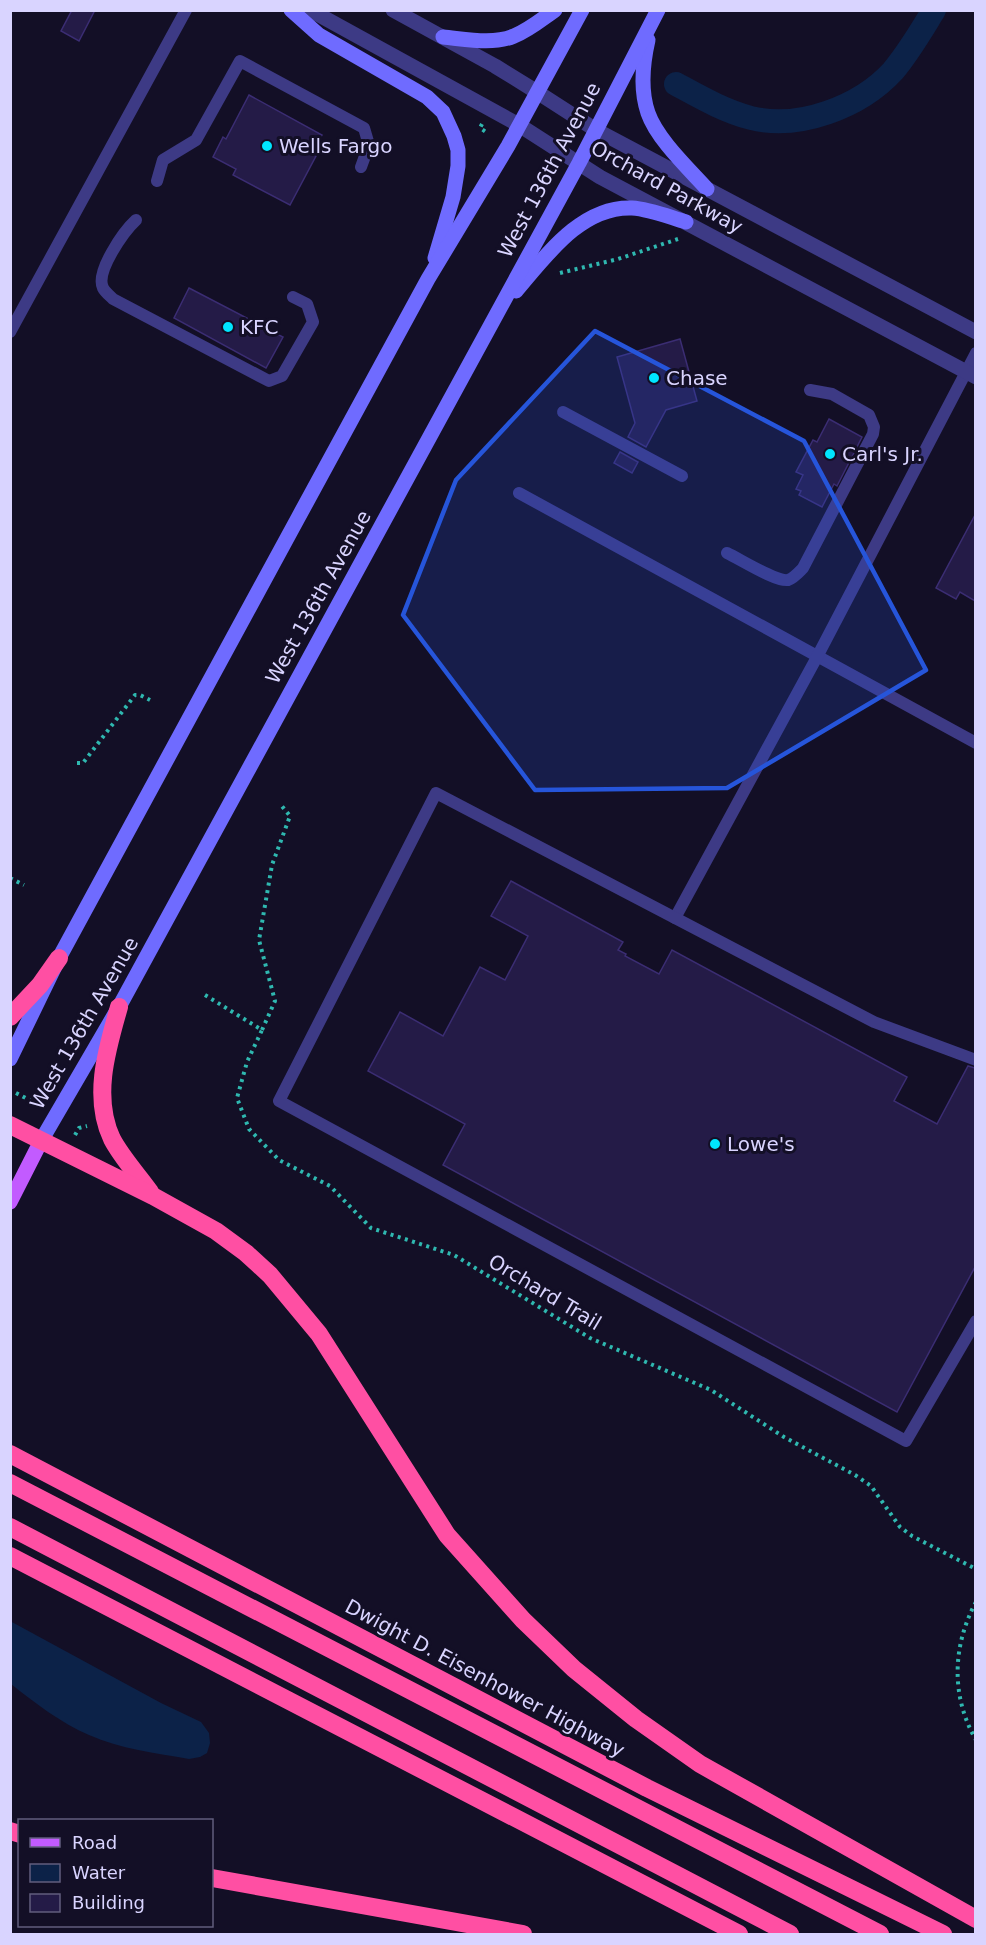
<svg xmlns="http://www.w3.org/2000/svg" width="986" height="1945" font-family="'DejaVu Sans',sans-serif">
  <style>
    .water { fill: #0c2248 }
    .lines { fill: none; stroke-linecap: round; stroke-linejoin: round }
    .canal { stroke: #0c2248; stroke-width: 24 }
    .building { fill: #241b47; stroke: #3b2d73; stroke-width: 1.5 }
    .path { stroke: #2fb8b0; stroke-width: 4; stroke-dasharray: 3 4.5; stroke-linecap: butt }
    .service { stroke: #3d3a85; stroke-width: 12 }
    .minor { stroke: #3d3a85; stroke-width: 15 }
    .tertiary { stroke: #3d3a85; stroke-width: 15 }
    .secondary { stroke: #6f6bff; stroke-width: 15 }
    .primary { stroke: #c25bff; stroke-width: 15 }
    .motorway { stroke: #ff4fa3; stroke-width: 18 }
    .marked { fill: #2655da; fill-opacity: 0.2; stroke: #2655da; stroke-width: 4.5; stroke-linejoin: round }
    .poi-dot { fill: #00e5ff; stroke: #130f26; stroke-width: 2 }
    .labels { text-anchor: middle; stroke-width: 6; stroke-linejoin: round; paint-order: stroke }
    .poi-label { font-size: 20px; fill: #d9d4ff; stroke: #130f26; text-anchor: start }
    .street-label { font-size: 20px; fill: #d9d4ff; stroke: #130f26 }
  </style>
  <rect width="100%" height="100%" fill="#130f26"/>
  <path class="water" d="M10 1621 161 1703 201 1722 209 1733 210 1743 207 1753 200 1757 189 1759C156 1753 120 1749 89 1735 61 1723 35 1703 11 1684Z"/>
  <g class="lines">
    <path class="canal" d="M676 84C700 97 724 111 751 118 799 130 860 107 893 71 909 52 921 31 934 10"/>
  </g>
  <g class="building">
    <path d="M72 10H95L79 41 61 31Z"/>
    <path d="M249 95 322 135 312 154 316 156 290 205 233 175 236 169 213 157 223 137 226 139Z"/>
    <path d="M189 288 283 337 266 368 174 318Z"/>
    <path d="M680 339 697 401 666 410 646 447 628 437 635 423 617 357Z"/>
    <path d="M829 419 862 437 837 486 834 484 822 507 799 495 801 491 796 489 803 475 796 472 813 440 817 442Z"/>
    <path d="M620 452 638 462 632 473 614 463Z"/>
    <path d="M975 515V601L960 592 956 599 936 588Z"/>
    <path d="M511 881 623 942 618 950 626 954 625 956 659 974 672 950 907 1077 894 1101 937 1124 968 1066 975 1068V1267L897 1412 443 1165 465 1124 368 1071 400 1012 443 1036 480 967 505 980 528 936 491 916Z"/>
  </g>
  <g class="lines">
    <g class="path">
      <path d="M482 124 480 128 486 132"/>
      <path d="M560 273 618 259 678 239"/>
      <path d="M77 763H83L135 695H140L150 700"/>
      <path d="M10 878 24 885"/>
      <path d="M205 995 262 1030 247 1062 237 1098 249 1129 279 1160 330 1186 371 1228 454 1255 590 1338 711 1390 784 1437 855 1475 871 1486 900 1527 912 1536 976 1569"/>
      <path d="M262 1030 275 1001 259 940 272 865 290 816 281 805"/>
      <path d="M16 1093 41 1106"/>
      <path d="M75 1135 79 1128 87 1126"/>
      <path d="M976 1602C952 1646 951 1697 976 1740"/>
    </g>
    <g class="service">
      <path d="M157 181 163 160 196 140 240 61 364 128 369 145 361 167"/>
      <path d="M136 220C124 231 95 272 103 288 105 292 110 296 113 299L269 381 282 376 313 322 307 304 293 297"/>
      <path d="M10 332 186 10"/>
      <path d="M563 412 682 476"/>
      <path d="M519 493 976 743"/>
      <path d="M727 553C740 559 776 582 788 580 794 578 799 572 803 568L873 434 874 427 869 415 832 394 810 390"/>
      <path d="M675 918 817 657 976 353"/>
      <path d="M976 1060 874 1022 436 793 279 1101 906 1441 976 1321"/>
    </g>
    <g class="minor">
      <path d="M310 10 519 125"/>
      <path d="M393 10 495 66 537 92"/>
    </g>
    <g class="tertiary">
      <path d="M537 92 596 130 976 332"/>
      <path d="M519 125 600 177 976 377"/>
    </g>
    <g class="secondary">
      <path d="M291 10 319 35 427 97 443 112 454 136 458 150V166L453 197 435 258"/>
      <path d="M443 37C465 39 493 45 514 36 529 30 542 19 555 10"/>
      <path d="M648 40C643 62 640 90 648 113 657 139 688 168 707 189"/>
      <path d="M516 291C546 256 581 206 632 208 650 209 669 217 686 222"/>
      <path d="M10 1059 59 958 298 518 428 279 508 146 582 10"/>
      <path d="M41 1141 119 1007 579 163 658 10"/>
    </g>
    <path class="primary" d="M10 1202 41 1141"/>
    <g class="motorway">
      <path d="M119 1007C107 1049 92 1097 112 1139 122 1158 138 1175 150 1192"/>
      <path d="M10 1017 40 985 59 958"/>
      <path d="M10 1125 153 1196 216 1231 246 1253 270 1275 319 1334 447 1535 523 1620 574 1669 636 1719 700 1764 976 1919"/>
      <path d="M10 1454 647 1788 943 1934"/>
      <path d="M10 1483 880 1934"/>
      <path d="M10 1527 790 1934"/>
      <path d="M10 1556 739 1934"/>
      <path d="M10 1831 20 1834"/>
      <path d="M212 1878 523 1934"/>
    </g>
  </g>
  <path class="marked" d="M595 331 804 441 926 670 727 788 535 790 403 615 456 480Z"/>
  <g class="poi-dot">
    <circle cx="267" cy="146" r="6"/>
    <circle cx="228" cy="327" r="6"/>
    <circle cx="654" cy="378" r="6"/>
    <circle cx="830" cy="454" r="6"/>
    <circle cx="715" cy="1144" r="6"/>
  </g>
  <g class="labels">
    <g class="poi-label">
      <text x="279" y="153">Wells Fargo</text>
      <text x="240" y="334">KFC</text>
      <text x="666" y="385">Chase</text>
      <text x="842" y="461">Carl's Jr.</text>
      <text x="727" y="1151">Lowe's</text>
    </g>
    <g class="street-label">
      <text transform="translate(549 170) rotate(-62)" y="7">West 136th Avenue</text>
      <text transform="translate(667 187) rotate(29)" y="7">Orchard Parkway</text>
      <text transform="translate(318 597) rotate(-61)" y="7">West 136th Avenue</text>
      <text transform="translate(84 1023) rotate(-60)" y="7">West 136th Avenue</text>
      <text transform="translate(545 1292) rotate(31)" y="7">Orchard Trail</text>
      <text transform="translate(485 1678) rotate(28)" y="7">Dwight D. Eisenhower Highway</text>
    </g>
  </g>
  <rect width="986" height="1945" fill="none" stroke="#d9d4ff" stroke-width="24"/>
  <rect x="18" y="1819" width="195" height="108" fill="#130f26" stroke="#625e7d" stroke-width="1.5"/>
  <rect x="30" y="1838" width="30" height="9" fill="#c25bff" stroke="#625e7d" stroke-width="1.5"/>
  <text x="72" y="1849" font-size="18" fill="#d9d4ff">Road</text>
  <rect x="30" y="1864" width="30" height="18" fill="#0c2248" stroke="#625e7d" stroke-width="1.5"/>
  <text x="72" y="1879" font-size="18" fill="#d9d4ff">Water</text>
  <rect x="30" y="1894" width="30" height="18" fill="#241b47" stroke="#625e7d" stroke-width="1.5"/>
  <text x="72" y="1909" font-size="18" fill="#d9d4ff">Building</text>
</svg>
